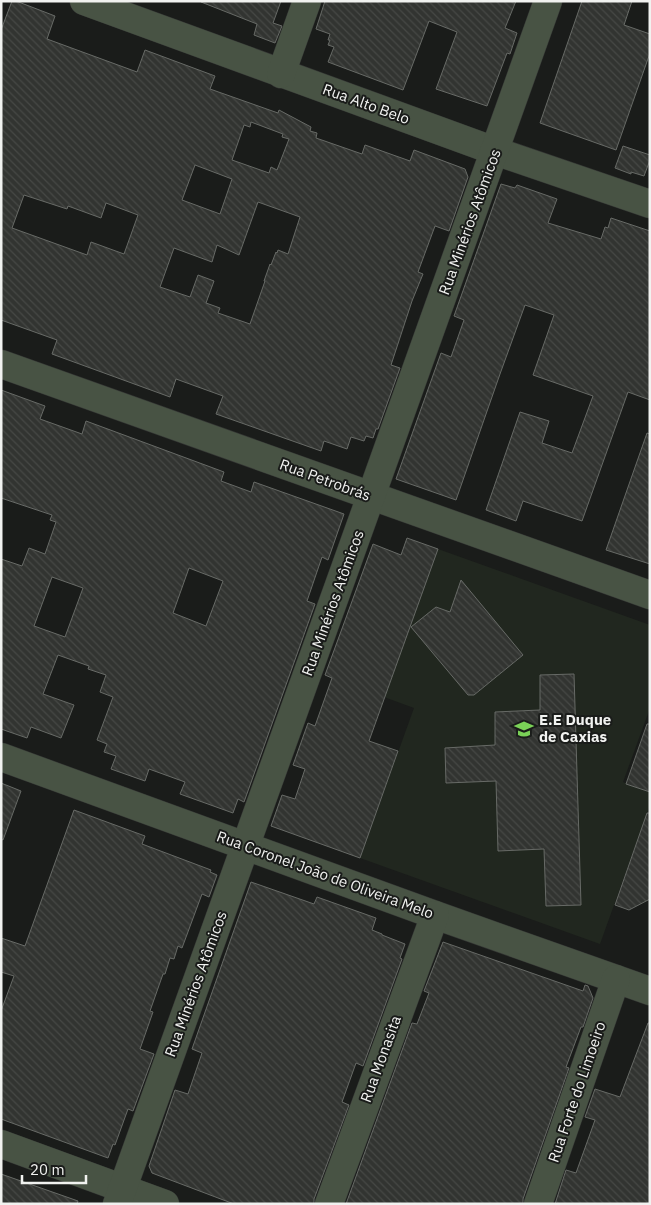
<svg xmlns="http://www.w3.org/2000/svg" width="651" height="1205" font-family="'IBM Plex Sans',sans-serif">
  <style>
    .built { fill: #21271f }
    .building { fill: url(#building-back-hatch); stroke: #676a66; fill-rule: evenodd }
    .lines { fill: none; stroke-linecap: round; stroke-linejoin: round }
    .minor-casing { stroke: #343634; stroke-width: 29 }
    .minor { stroke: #485344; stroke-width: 28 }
    .labels { text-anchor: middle; stroke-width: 4; stroke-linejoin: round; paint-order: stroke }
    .street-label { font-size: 15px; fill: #f1f2f0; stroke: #1a1c1a }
    .poi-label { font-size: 15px; font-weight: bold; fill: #f1f2f0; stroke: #1a1c1a; text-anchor: start }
  </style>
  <defs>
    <pattern id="building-back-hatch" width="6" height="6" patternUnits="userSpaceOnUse" patternTransform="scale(1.25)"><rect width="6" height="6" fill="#323431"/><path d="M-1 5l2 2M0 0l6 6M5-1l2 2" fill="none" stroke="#464845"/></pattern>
  </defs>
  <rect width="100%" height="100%" fill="#1a1c1a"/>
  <path class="built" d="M438 549 650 625V708L623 782 650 792V805L600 944 360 858 414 708 384 697Z"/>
  <g class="building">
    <path d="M12 1H16L55 16 47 39 137 72 145 50 215 76 210 89 278 113 279 110 311 127 310 131 317 133 316 138 362 154 365 145 410 161 414 150 465 169 468 177 449 231 435 226 418 272 423 274 412 301 391 365 400 368 378 429H376L373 438 366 436 364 441 351 437 347 449 324 441 321 451 216 414 223 396 176 379 170 397 52 354 57 340 1 320V30ZM251 122 283 134 282 137 289 139 277 170 271 167 269 173 232 160 244 125 250 127ZM195 165 232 179 220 214 182 200ZM24 195 67 209 68 206 101 218 106 203 138 215 124 254 91 242 87 255 12 228ZM258 202 300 217 288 254 278 250 277 253 276 252 271 265 270 264 264 281H265L250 324 218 313 220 308 206 303 214 281 198 275 190 297 160 287 174 248 212 262 217 245 239 255Z"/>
    <path d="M201 1H281L273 23 282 26 275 43 254 35 257 24 201 2Z"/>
    <path d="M325 1H516L505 28 517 33 510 54 507 53 487 106 436 89 457 32 429 21 403 90 328 62 334 47 328 45 330 40H328L330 34 316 29Z"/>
    <path d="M582 1H632L624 25 650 34V53L616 150 540 123Z"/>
    <path d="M623 146 650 155V160L644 176 631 172V174L615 168Z"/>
    <path d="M501 184 515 188 517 185 557 199 548 223 601 239 605 227 608 228 611 218 650 231V400L628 392 582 521 523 501 516 521 486 510 520 412 549 421 542 443 572 453 593 396 533 375 554 315 525 305 500 374 456 500 396 479 441 353 451 357 464 320 454 316Z"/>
    <path d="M1 390 45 406 40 419 82 434 86 421 224 472 221 481 251 492 254 482 344 514 328 560 322 557 307 601 315 604 244 802 238 799 233 813 180 794 185 782 149 769 145 781 111 769 116 756 104 752 107 744 97 740 113 697 100 692 106 675 88 669 89 666 58 655 43 694 74 705 61 738 31 727 27 738 1 729V559L22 566 29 548 45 554 56 522 50 520 52 515 1 498ZM189 568 223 581 206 626 173 613ZM52 577 83 588 65 637 34 626Z"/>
    <path d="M647 433 650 434V564L606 550Z"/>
    <path d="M407 538 438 549 369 741 398 751 360 858 271 826 282 795 295 799 305 769 293 765 308 723 315 726 332 678 325 675 373 544 401 555Z"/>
    <path d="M461 580 523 655 474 695H468L411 627 436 607 450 612Z"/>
    <path d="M574 674 581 905 546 906 544 849 498 851 496 781 446 783 445 748 495 745V712L540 710V675Z"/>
    <path d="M647 724H650V792L626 784Z"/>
    <path d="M1 783 21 791 3 840 1 839Z"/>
    <path d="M74 810 145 836 142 844 211 870 210 872 217 875 209 897 202 894 182 948 178 946 174 959 170 958 165 974H163L150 1011 153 1012 140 1049 154 1054 133 1111 128 1109 115 1145 113 1144 108 1158 1 1119V1011L14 976 1 972V938L25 946Z"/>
    <path d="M647 813H650V899L629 910 615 905Z"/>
    <path d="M251 882 314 904 317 897 376 918 372 930 382 934V935L405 944 400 958 402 959 363 1066 356 1063 342 1102 349 1105 314 1199V1204H234L152 1173 149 1166 175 1090 188 1094 202 1053 192 1049Z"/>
    <path d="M443 942 583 991 585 985 588 986 593 998 583 1027H581L566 1067 569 1068 523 1199V1204H346L412 1023 417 1024 429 993 424 991Z"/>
    <path d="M648 1023H650V1204H555L566 1170 576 1173 595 1120 585 1117 595 1089 620 1097Z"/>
    <path d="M1 1174 78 1201 77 1204H1Z"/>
  </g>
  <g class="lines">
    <g class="minor-casing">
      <g id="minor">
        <path d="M84 1 495 151 650 204"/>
        <path d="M281 74 307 1"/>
        <path d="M1 364 650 595"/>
        <path d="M1 757 435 915 650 991"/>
        <path d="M1 1144 165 1204"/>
        <path d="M117 1204 371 496 548 1"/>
        <path d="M329 1204 435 915"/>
        <path d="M538 1204 616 979"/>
      </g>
    </g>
    <use href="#minor" class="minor"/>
  </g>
  <defs>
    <g id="school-bare" transform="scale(1.5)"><path d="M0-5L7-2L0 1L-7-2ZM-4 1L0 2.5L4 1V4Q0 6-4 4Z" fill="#7ad157" stroke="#1a1c1a" stroke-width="2.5" paint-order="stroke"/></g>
  </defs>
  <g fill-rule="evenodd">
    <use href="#school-bare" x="524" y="729"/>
  </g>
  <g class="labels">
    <g class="street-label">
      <text transform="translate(366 104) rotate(20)" y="5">Rua Alto Belo</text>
      <text transform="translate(470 222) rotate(-70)" y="5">Rua Minérios Atômicos</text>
      <text transform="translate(325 480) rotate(20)" y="5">Rua Petrobrás</text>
      <text transform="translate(333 603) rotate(-70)" y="5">Rua Minérios Atômicos</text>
      <text transform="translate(325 875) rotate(20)" y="5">Rua Coronel João de Oliveira Melo</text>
      <text transform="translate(196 984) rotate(-70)" y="5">Rua Minérios Atômicos</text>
      <text transform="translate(381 1059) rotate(-70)" y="5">Rua Monasita</text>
      <text transform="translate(577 1092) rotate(-71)" y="5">Rua Forte do Limoeiro</text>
    </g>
    <g class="poi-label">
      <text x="539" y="725">E.E Duque<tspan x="539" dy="17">de Caxias</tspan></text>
    </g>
  </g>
  <rect width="651" height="1205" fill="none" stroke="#f1f2f0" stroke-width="5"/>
  <path d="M22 1175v8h64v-8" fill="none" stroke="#f1f2f0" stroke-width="2.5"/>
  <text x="30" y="1175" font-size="15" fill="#f1f2f0" stroke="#1a1c1a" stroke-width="4" paint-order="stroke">20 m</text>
</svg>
